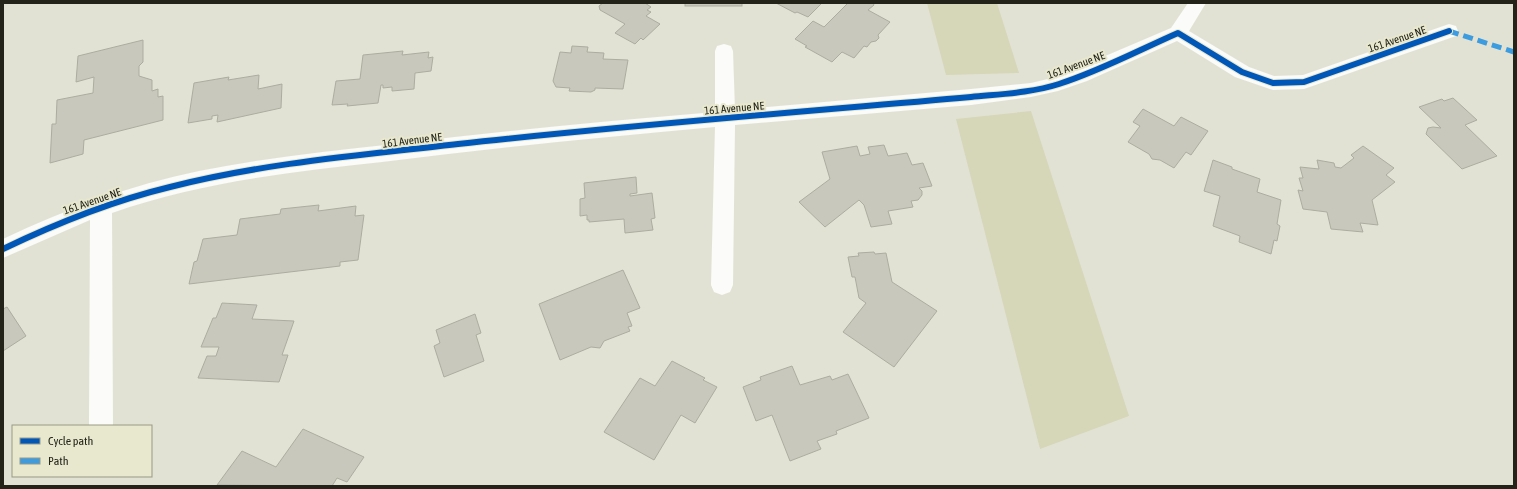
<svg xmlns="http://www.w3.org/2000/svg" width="1517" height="489" font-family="'Asap Condensed',sans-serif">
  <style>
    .green { fill: #d6d6b8 }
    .building { fill: #c8c8bd; stroke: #acaca0 }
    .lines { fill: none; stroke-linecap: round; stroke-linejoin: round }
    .minor { fill: #fbfbf9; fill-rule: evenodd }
    .quiet { stroke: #3c9cdf; stroke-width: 5; stroke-dasharray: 10 5; stroke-linecap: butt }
    .cycleway-casing { stroke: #e8e8ce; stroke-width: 8 }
    .cycleway { stroke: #0057b8; stroke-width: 6 }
    .labels { text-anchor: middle; stroke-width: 4; stroke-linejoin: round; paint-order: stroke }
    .street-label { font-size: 11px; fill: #23231a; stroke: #e8e8ce }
  </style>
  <rect width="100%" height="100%" fill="#e2e2d4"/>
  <g class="green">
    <path d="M927 3H997L1019 73 946 75Z"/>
    <path d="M1031 111 1129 416 1040 449 956 119Z"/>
  </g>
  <g class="building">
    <path d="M603 3H645L651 7 647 10 651 12 646 16 660 24 643 40 641 38 635 44 615 33 625 24 600 10 599 6Z"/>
    <rect x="685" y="3" width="57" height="3"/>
    <path d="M776 3H822L808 17 797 12 795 13Z"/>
    <path d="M848 3H873L874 5 868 10 890 22 878 35 879 38 876 41 871 42 867 47 864 46 854 58 842 52 832 62 805 47 807 46 795 39 813 21 824 27Z"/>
    <path d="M143 40V62L139 66V76L152 80V91L158 89V97L163 96V120L84 140 83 154 50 163 52 124H56L57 100 93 93 94 77 76 82 78 56Z"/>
    <path d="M572 46 588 47 587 52 604 53 603 59 628 60 623 89 595 88V90L591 92 569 91 570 88 556 87 553 81 560 52 571 53Z"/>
    <path d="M403 51 402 55 429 52 428 58 433 57 431 71 415 73 414 89 392 91V87L383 88V85H381L378 103 347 106 348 104 332 105 336 81 360 79 363 55Z"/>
    <path d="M259 75 258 89 282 84 281 108 217 122 218 115 212 116V119L188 123 194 83 229 77 228 80Z"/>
    <path d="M1453 98 1477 120 1465 125 1497 156 1462 169 1426 134 1428 128 1433 127 1441 128 1419 107 1442 99 1444 101Z"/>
    <path d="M1143 109 1174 126 1181 117 1208 131 1191 155 1186 152 1174 168 1160 160 1152 159 1149 154 1128 142 1140 126 1133 122Z"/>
    <path d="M884 145 888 156 907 153 912 165 923 163 932 186 919 188 922 191V195L918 200 911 201 913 207 888 211 892 224 871 227 864 205 859 200 825 227 799 202 830 179 822 152 857 146 860 156 870 154 868 147Z"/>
    <path d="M1363 146 1394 168 1386 175 1395 182 1372 200 1378 225 1360 223 1363 232 1331 229 1327 212 1303 209 1298 190 1303 191 1299 178H1303L1300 167 1319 169 1317 160 1334 163 1335 167 1341 168 1354 158 1351 155Z"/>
    <path d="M1213 160 1232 167V169L1260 179 1257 192 1281 200 1277 224 1280 226 1277 241 1274 240 1271 254 1239 242 1240 236 1213 226 1220 196 1204 191Z"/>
    <path d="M636 177 637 193 630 194V196L652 193 655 218 651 219 653 230 625 233 624 219 589 222V220H587V215L580 216V199L585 198 584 183Z"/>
    <path d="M319 205 318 211 356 206 355 216 364 215 358 260 340 262V266L189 284 194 262 197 261 203 239 237 235 240 219 280 214 281 209Z"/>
    <path d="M874 252 875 254 886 253 892 282 937 311 894 367 843 332 866 303 859 298 855 277H852L848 257 859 256 858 253Z"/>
    <path d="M623 270 640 308 627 313 632 326 628 327 630 331 604 341 600 348 591 347 560 360 539 304Z"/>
    <path d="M222 303 257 305 252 319 294 321 282 355H288L279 382 198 378 207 356H216L219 347H201L213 318H216Z"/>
    <path d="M7 307 26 336 3 351V309Z"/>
    <path d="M475 314 481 333 476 335 484 361 444 377 434 346 440 343 436 330Z"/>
    <path d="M672 361 705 378 703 380 717 387 695 423 681 415 654 460 604 432 640 378 655 386Z"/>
    <path d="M792 366 800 385 830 376 832 380 848 374 869 418 836 431 837 434 817 441 821 449 790 461 772 415 756 421 743 387 761 380 760 377Z"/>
    <path d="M303 429 364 457 347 482 337 478 332 486 217 485 242 451 276 467Z"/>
  </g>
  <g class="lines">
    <path class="minor" d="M1188 3H1206L1189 31 1249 67 1274 76 1303 75 1449 24 1456 26 1458 31 1456 36 1304 89 1273 90 1235 77 1177 41 1087 81 1058 91 1031 97 971 105 735 125 733 285 730 292 722 295 714 292 711 285 715 127C604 137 493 148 382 162 291 172 199 182 112 213L113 426H89L90 220 3 258V239C66 209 131 185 199 171 264 158 330 151 395 144 501 131 608 121 715 112V51L717 46 724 44 731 46 733 51 735 110 971 89 1031 83 1056 77 1171 28Z"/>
    <path class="quiet" d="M1449 31 1514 52"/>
    <g class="cycleway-casing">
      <path id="cycleway" d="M3 249C57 223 112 201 170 187 264 163 362 155 458 144 629 125 800 112 971 97 1000 94 1031 93 1059 84 1100 71 1139 50 1178 33L1242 72 1273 83 1304 82 1449 31"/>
    </g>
    <use href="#cycleway" class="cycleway"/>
  </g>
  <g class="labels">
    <g class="street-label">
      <text transform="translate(1397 39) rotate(-19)" y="4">161 Avenue NE</text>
      <text transform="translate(1076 65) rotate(-20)" y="4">161 Avenue NE</text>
      <text transform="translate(734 108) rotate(-5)" y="4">161 Avenue NE</text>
      <text transform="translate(412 140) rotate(-7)" y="4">161 Avenue NE</text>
      <text transform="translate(92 201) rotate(-19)" y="4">161 Avenue NE</text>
    </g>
  </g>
  <rect width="1517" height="489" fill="none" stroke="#23231a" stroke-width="8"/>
  <rect x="12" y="425" width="140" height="52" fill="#e8e8ce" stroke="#999986"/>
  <rect x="20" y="438" width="20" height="6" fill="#0057b8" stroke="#999986"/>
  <text x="48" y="445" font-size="12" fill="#23231a">Cycle path</text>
  <rect x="20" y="458" width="20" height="6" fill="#3c9cdf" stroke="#999986"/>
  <text x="48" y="465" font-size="12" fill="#23231a">Path</text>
</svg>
